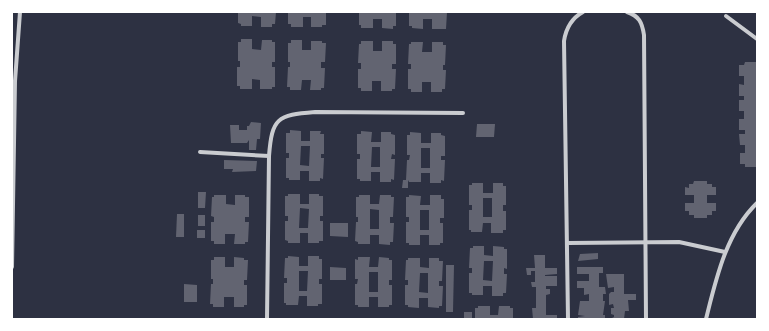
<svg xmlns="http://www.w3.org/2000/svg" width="769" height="331" font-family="'PT Sans Narrow',sans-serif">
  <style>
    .building { fill: #626471; fill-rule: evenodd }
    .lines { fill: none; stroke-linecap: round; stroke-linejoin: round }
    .minor { stroke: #caccd0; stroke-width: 4 }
  </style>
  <rect width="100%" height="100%" fill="#2d3142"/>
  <g class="building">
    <path d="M238 12H276L275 24H272V27H261V17L252 16V26H241V24L238 23Z"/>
    <path d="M288 12H326V25H322V27H311V17H303V27H291V24H288Z"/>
    <path d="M359 12H396V26H393V29L382 28V19H373V28H361V25H359Z"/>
    <path d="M409 12H447L446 29H432V19H423V29L412 28V26H409Z"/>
    <path d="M241 39H252V49L261 50 262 40H272V42H275V62H272V67H275V87H272V89H260V80L252 79V89H240V86H237V67H240V61H238V42H241Z"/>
    <path d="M291 40H302V50H311V41H322V43H326L325 62H321V68H325L324 88H321V90H310L311 80H302L301 90H290V87H287L288 67H290V62H288V43H291Z"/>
    <path d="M361 41H373V51H382V41H393V44H396V64H392V69H396L395 89H392V91H381V81H372V91H361V88H358V69H361V63H358L359 44H361Z"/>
    <path d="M411 42H423L422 52H432V42H443V45H446L445 65H443V70H446L445 89H442V92H431V82H422V92H411V89H408V69H411V64H408L409 44H411Z"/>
    <path d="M745 62H757V167H745V164H740V153H745V145H740L739 134H745V130H739V119H744V111H739V100H744V96H739V84L744 85V76H739V65H744Z"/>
    <path d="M251 122 261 123 260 139H257L256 150H249V140L247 143H231L230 125H239V130H247V126H249Z"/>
    <path d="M477 124H495L494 137H476Z"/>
    <path d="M290 130 301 131V141H310V131H321L320 134H324V154H321V158H324L323 179 320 178V181H309V171H300V180H289V178H286V158H289V153H286V133H290ZM301 146H310L309 166 300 165Z"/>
    <path d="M361 131 372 132 371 142H381V132H391V134L395 135V155L392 154 391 159H395L394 180 391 179V182H380V172H371V181H360V179H357V159H360V154H357V134H361ZM372 147H380V167H371Z"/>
    <path d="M410 132 421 133V143H431V133H441V135L445 136V156H441V160H445L444 181 441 180V183H430V173H421V182H409L408 180V188H402L403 180H406L407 160H409L410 155H407V135H410ZM421 148H430V168H421Z"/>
    <path d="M224 160 257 161 256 171 232 172 233 169H224Z"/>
    <path d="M694 181H707V184H712V187H716V195H707V203H716V211H712V215H707V218H694V215H689V211H685V203H694V195H685V187L689 188V184H693Z"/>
    <path d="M472 183H483V193H493V183H503V186H506V205H503V211H506V230H503V233H491V223H483L482 232H471V230H469V210H472V205H469V185H472ZM483 198H492V217H483Z"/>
    <path d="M198 192H206L205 208H198Z"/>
    <path d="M288 194H300V204H309V194H319V196H323V216H320V221H323V241H319V243H308V233H300V243H288V241L285 240V221H288V216H285V196H288ZM300 208 309 209 308 228H299Z"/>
    <path d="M214 195H226V204L235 205V195H245V197H249V217H245V222H249L248 242H245V244H234L235 234H225V244H214V241H211V222H214V217L211 216 212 197H214Z"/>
    <path d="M359 195H370V204H379L380 195H391V197H394L393 217H390V223H394L393 242H390V245L379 244V235H370V244H358V242L355 241 356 222H358V217H356V197H359ZM370 209 379 210V229H370Z"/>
    <path d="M409 195 421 196 420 205H430V195H441V199H444V218H440V223H443V243H440V245H429V235H420V245H409V243H406V222H409V217H406V197H409ZM420 210H429V230H420Z"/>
    <path d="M177 214H184V237H176Z"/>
    <rect x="198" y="215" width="7" height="11"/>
    <path d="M330 223H348V237L330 236Z"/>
    <rect x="197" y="230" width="8" height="8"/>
    <path d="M473 246H484V255L493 256V246L504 247V249H507V269L504 268V274H507L506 293H503V296H492V286H483V295H472V293H469V273H472V268H469L470 248H473ZM484 261H493L492 281 483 280Z"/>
    <path d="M598 253V259L578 261 580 254Z"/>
    <path d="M534 255H545V268H557V274L545 275V276H557V286H546V289H550V294L546 295V315H557V319H533L532 308H536V287H532L531 282H535V271H531V275H527L526 268H535Z"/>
    <path d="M288 256 299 257V266H308V256H319V259H322V279H319V284H322V304H318V306H307V296H299L298 305H286V303H284V283H287V278H284L285 258H288ZM299 271H308L307 291H299Z"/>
    <path d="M214 257H225V267H234V257L244 258V260H248L247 280H244V285H247V305H244V307H234V297H224V307H213V304H210L211 284H213V279H211V260H214Z"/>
    <path d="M358 257H370L369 267H378L379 257 389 258V260H392V280H389V285H392V305H389V307H378V297H369V307H358V305H355V284H357L358 279H355V259L358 260ZM369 272H378V292H369Z"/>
    <path d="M408 258H420V267L429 268V258H439V261H443L442 281H439V286H443L442 306H439V308L428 307V298H419V308L408 307V305H405V285H408V280H405L406 260H408ZM420 273H428V293L419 292Z"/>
    <path d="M446 265H454L453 312H446Z"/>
    <path d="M330 267 346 268V280H330Z"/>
    <path d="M577 267H603V273H599V287H605L606 294H603V301H605L603 315H605V319H578V317L585 316 578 315 580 301H589V294L584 295V288H577V281H589V274H577Z"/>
    <path d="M606 274H624V294H636V300H628L629 311H625L624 319H610L614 317V315L611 314V308H614L613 304 609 305V294L611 292H614V287L608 288Z"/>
    <path d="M184 284 197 285V302H184Z"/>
    <path d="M478 306H490V315H498L499 306H510V308H513V319H475V308H478Z"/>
    <rect x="464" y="312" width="8" height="7"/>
  </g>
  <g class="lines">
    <g class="minor">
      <path d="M627 12C639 16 642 22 644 35L646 319"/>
      <path d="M726 16 757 39"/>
      <path d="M200 152 269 156"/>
      <path d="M568 243 679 242 725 252"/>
      <path d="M12 267 15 81 20 12"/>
      <path d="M267 319 269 156C272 118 277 115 315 112L463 113"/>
      <path d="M568 319 564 41C566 28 572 18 583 12"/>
      <path d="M706 319C716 279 726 233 757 203"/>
    </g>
  </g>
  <rect width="769" height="331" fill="none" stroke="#ffffff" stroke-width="26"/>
</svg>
